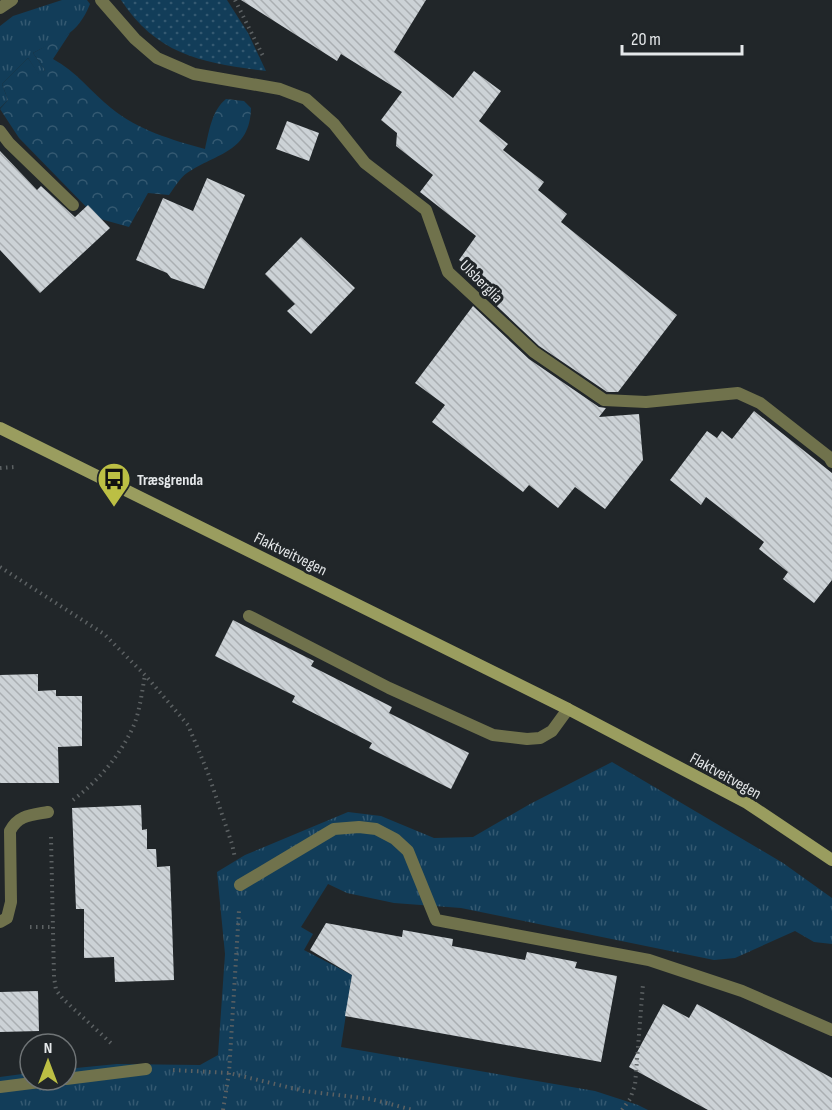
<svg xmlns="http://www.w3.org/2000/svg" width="832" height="1110" font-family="'Sofia Sans Condensed',sans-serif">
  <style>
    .grass { fill: url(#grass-dots) }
    .forest { fill: url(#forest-crowns) }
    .park { fill: url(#park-tufts) }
    .building { fill: url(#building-back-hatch) }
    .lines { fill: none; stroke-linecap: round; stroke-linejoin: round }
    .path { stroke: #5c6163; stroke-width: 4; stroke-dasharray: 1.5 4.5; stroke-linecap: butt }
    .service { stroke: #70724c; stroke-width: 12 }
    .minor { stroke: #70724c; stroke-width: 12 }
    .secondary { stroke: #9a9d5f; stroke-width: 12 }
    .labels { text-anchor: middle; stroke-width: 6; stroke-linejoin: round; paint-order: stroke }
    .street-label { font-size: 16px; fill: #e5e8ea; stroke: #212629 }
    .poi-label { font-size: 16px; font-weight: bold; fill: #e5e8ea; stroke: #212629; text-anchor: start }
  </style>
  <defs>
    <pattern id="grass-dots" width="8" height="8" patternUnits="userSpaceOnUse" patternTransform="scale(1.5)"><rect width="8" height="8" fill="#123d59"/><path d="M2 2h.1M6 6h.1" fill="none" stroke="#345971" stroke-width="1.8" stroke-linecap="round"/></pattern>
    <pattern id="forest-crowns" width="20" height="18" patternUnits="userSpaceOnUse" patternTransform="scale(1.5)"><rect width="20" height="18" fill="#123d59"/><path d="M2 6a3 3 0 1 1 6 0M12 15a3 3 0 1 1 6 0" fill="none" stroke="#345971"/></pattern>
    <pattern id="park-tufts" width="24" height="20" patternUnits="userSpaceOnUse" patternTransform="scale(1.5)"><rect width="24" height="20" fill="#123d59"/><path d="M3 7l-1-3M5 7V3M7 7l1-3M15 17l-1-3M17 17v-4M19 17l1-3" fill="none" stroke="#345971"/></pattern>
    <pattern id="building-back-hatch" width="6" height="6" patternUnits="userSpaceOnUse" patternTransform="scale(1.5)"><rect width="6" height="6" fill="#ccd2d6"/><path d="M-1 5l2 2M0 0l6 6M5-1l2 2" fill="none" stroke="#aaafb2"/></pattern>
  </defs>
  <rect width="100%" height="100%" fill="#212629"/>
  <path class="grass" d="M121 0H227L248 33 266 71C203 63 158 56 121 0Z"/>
  <path class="forest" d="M70 33 53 59C76 71 91 92 111 108 138 130 172 140 205 149 209 131 212 110 226 99L244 101 251 108C250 152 217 153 187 173 180 178 174 188 169 195L148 193 129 227 97 218 19 138 0 109 8 100 2 84 28 58 39 74 45 70 33 53Z"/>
  <g class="park">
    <path d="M62 0H87L90 4C77 36 61 38 33 53L45 70 39 75 28 58 2 84 8 100 0 108V26L13 16Z"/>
    <path d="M612 762 783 863 832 898V944L814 942 795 931 735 958 714 960 461 908 394 903 347 893 328 884 301 927 313 934 304 950 352 975 341 1047 595 1091 638 1105 648 1110H0V1077L30 1073V1080H66V1069L117 1064 200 1065 218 1055 225 954 217 872 245 855 348 812 381 816 434 838 473 837 530 804Z"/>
  </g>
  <g class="building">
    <path d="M241 0H426L394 52 453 98 474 71 501 91 479 121 508 144 503 150 544 182 538 190 567 214 561 222 677 315 618 392H607L539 346 483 293 491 283 459 260 476 236 420 192 433 175 396 146 397 133 381 120 402 92 341 54 337 61Z"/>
    <path d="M287 121 319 133 309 161 276 149Z"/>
    <path d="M0 151 37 190 41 186 75 217 88 205 110 228 40 293 0 250Z"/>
    <path d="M207 178 245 195 204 289 171 278 167 273 136 260 163 198 193 211Z"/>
    <path d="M301 237 355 288 311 334 287 311 295 304 265 274Z"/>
    <path d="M473 306 529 359 599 407 606 408 599 417 639 414 643 460 605 509 575 487 558 508 529 485 523 492 432 422 445 405 415 383Z"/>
    <path d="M754 411 832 473V580L814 603 783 579 788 572 759 549 764 542 706 497 701 505 670 480 707 431 717 438 722 431 732 439Z"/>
    <path d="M233 620 314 661 311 666 392 707 389 713 469 753 451 789 369 748 372 743 292 702 295 696 215 656Z"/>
    <path d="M38 674V691L56 690V696H82V746L58 747 59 783H0V675Z"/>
    <path d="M141 805 142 830 147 829V849H156L157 867 170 866 174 980 115 982 114 957 84 958V909H76L72 808Z"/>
    <path d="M326 923 402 937 403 930 436 936 453 939 452 946 525 960 527 952 577 962 575 968 617 976 601 1062 345 1016 352 975 310 950Z"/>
    <path d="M38 991 39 1031 0 1032V992Z"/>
    <path d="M663 1004 689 1018 697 1004 832 1078V1110H708L629 1067Z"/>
  </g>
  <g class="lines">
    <g class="path">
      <path d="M235 0 264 58"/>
      <path d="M0 468 14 467"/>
      <path d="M0 567 104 634 145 675 188 725 208 773 232 844 235 858"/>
      <path d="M73 800C99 780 120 756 134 725 140 710 142 691 145 675"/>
      <path d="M51 837 54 977 56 990 63 999 113 1045"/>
      <path d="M30 927H53"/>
      <path d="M173 1070 229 1073 304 1091 371 1099 413 1110"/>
      <path d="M223 1110 229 1073 239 910"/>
      <path d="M622 1110 630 1099 635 1085 643 984"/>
    </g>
    <g class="service">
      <path d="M249 616 389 688 493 735 527 739 540 738 552 731 568 709"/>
      <path d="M240 885 334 829 359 827 376 829 395 839 408 851 436 920 649 960 742 991 832 1030"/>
    </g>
    <g class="minor">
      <path d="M101 0 135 39 157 58 194 74 280 89 306 99 334 124 365 163 426 210 448 272 534 352 604 400 646 402 738 393 760 403 829 457 832 462"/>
      <path d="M0 8 12 0"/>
      <path d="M0 131 9 143 73 205"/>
      <path d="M0 922 7 918 11 902 10 831C18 815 31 815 48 812"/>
      <path d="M66 1079 146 1069"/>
      <path d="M0 1087 56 1080"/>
    </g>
    <path class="secondary" d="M0 428 568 709 747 803 832 860"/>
  </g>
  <defs>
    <g id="bus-pin" transform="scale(1.725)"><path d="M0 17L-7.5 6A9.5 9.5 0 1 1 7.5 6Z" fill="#bcbf44" stroke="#212629"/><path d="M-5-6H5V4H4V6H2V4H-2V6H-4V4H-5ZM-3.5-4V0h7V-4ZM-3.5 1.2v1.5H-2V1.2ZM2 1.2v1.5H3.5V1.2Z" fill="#111"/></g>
  </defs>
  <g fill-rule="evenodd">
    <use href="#bus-pin" x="114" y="479"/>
  </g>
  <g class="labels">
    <g class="street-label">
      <text transform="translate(482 281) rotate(45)" y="6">Ulsberglia</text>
      <text transform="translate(291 553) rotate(26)" y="6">Flaktveitvegen</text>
      <text transform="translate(726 775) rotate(29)" y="6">Flaktveitvegen</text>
    </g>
    <g class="poi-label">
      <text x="137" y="485">Træsgrenda</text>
    </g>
  </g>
  <g transform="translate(48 1062)"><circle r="28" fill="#212629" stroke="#6f7476" stroke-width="1.5"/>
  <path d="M0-4.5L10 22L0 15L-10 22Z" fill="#bcbf44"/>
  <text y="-9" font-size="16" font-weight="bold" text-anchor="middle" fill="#e5e8ea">N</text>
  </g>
  <path d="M622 45v9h120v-9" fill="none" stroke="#e5e8ea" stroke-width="3"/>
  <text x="631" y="45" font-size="18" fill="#e5e8ea" stroke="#212629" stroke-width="4.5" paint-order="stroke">20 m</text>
</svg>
